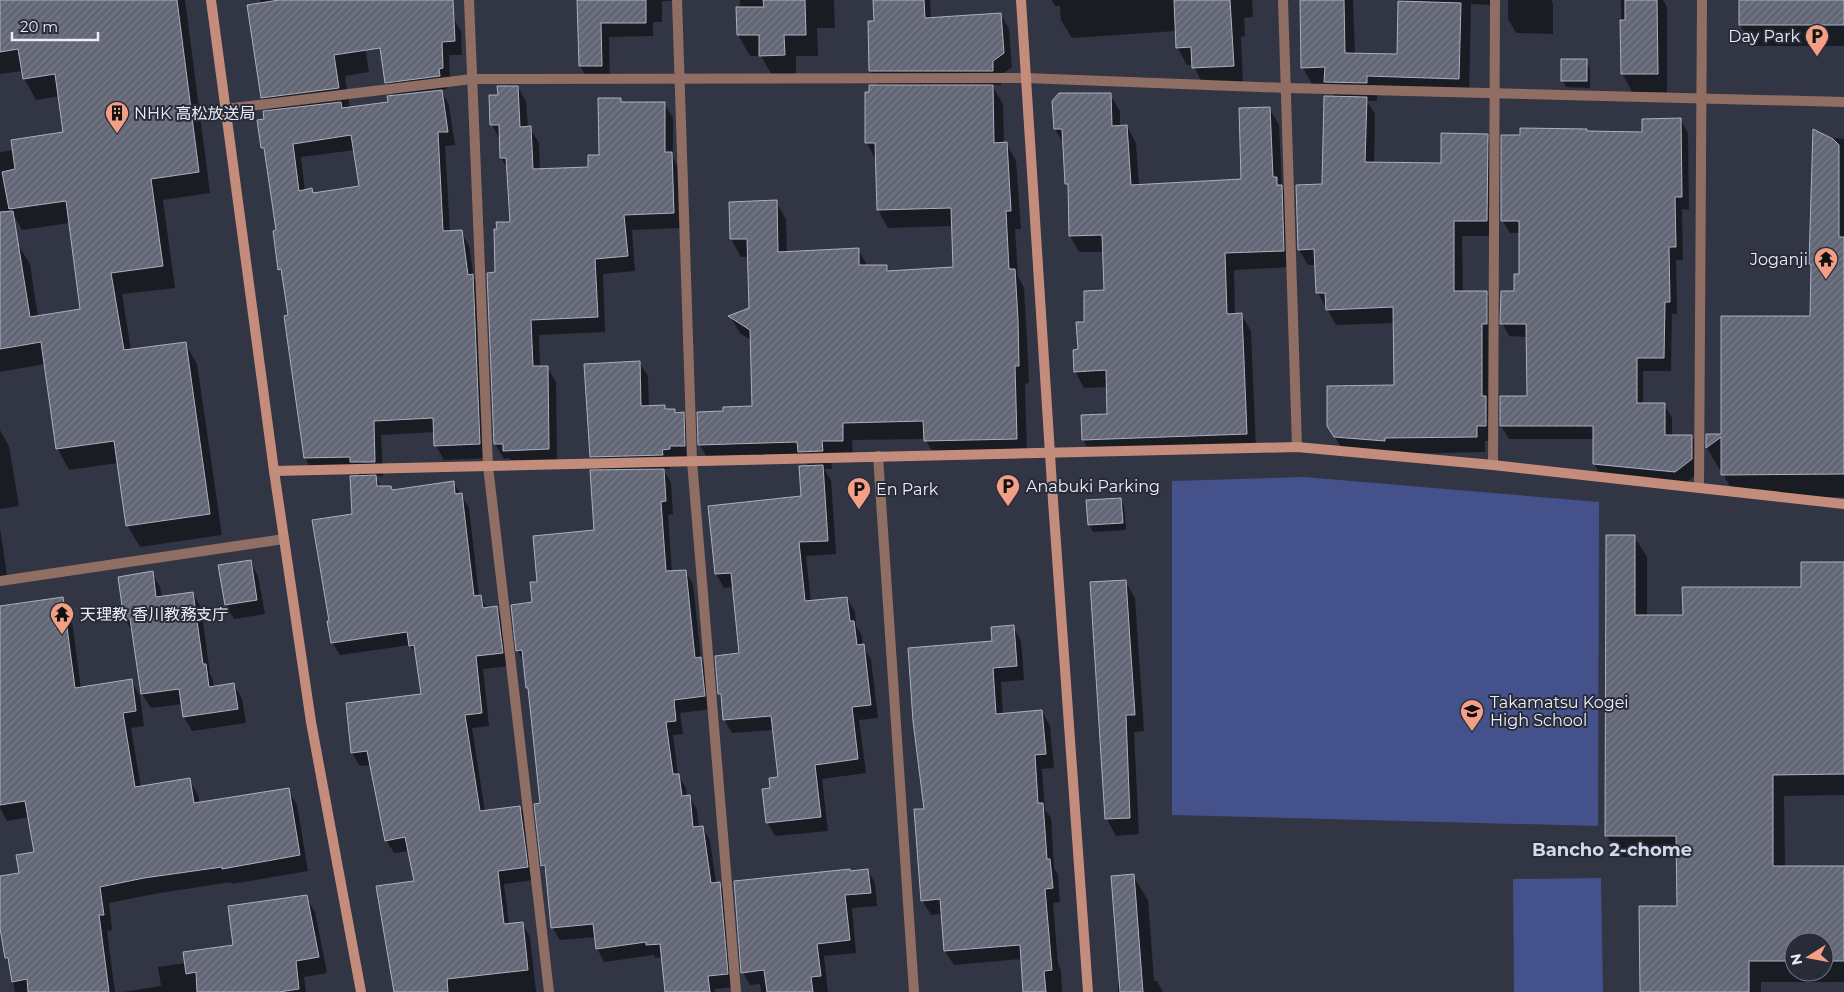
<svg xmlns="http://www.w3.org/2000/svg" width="1844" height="992" font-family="Montserrat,'Noto Sans JP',sans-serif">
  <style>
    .park { fill: #45518a }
    .shadow { fill: #0007; fill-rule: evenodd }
    .building { fill: url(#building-hatch); stroke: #abb0c1; fill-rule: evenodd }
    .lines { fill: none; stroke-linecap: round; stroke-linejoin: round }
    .street { stroke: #916e63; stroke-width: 10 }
    .secondary { stroke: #c48c7b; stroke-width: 10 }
    .labels { text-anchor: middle; stroke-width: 4; stroke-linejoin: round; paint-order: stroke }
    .poi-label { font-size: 16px; fill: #ebeef7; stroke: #282b38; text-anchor: start }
    .neighbourhood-label { font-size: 18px; font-weight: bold; fill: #d4d9ea; stroke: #282b38 }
  </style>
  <defs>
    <pattern id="building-hatch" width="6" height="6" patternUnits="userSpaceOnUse" patternTransform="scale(1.25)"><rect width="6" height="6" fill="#626675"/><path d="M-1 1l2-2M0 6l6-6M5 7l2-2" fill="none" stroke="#797c89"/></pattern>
  </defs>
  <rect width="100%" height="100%" fill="#323543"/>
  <g class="park">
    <path d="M1304 477 1599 502 1598 826 1172 815V481Z"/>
    <path d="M1601 878 1603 992H1514L1513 879Z"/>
  </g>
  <g class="shadow">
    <path d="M0 0H185L210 193 163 200 175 288 122 294 131 350 185 343 197 364 222 535 140 547 127 525 118 463 69 470 57 448 45 364 0 372V246L17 243 30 264 38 317 82 310 70 223 22 230 14 216 0 219V152L14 150 65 133 60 96 36 100 24 78 23 71 0 74Z"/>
    <path d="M260 0H355L359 6 369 72 345 76 350 108 389 103 395 97 386 82 385 0H451L453 4 454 19 461 31 462 55H449L450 82H446L447 89 441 90 449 105 455 145 445 146 450 232 461 231 469 246 474 278 481 290 488 458 444 460 436 446 435 432 381 435 383 476H375L382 488 390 487 393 491 454 483 469 508 479 596 488 609 497 608 504 621 509 666 483 669 489 726 472 728 485 812 520 807 527 820 534 880 504 884 509 925 522 923 530 937 536 992H395L415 882 409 851 394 853 386 840 371 765 360 766 352 753 347 704 422 695 417 656 410 645 340 655 332 642 360 477 356 471 313 472 305 458 283 276 279 269 278 231 266 154 263 148 265 120 270 112 262 97ZM355 150 360 187 314 195 312 190 305 191 301 157Z"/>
    <path d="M579 0H671V1H662V22H653V36L609 37 610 79 588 80 580 66Z"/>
    <path d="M740 0H834L835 28H817L818 56H796V76L773 77 761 56H750L738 35Z"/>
    <path d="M874 0H930L931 18 1001 15 1009 29 1012 67 1001 75V85H992L1003 104 1004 144 1006 143 1016 161 1021 229H1015L1018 276 1024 288 1027 337 1029 383 1025 384 1027 456 936 458 925 439 852 440 853 458 831 459 832 469H824L831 480 836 554 806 556 811 602 847 598 855 612 856 626 862 636 863 646 871 660 878 718 859 720 866 773 822 779 828 831 775 836 767 822 771 789 779 778 774 730 732 733 724 719 723 699 719 694 740 654 733 587 724 588 716 574 709 507 802 498 808 467 804 460 710 463 700 445 699 413 724 412 753 407 752 341 740 333 730 316 751 309 749 257H741L731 239 730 203 776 202 786 219 787 253 858 249 868 267 886 266 890 273 955 268 953 226 888 228 878 210 876 160 867 143 870 93 879 86 870 71 869 22H876Z"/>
    <path d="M1052 0H1252L1253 17 1244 18 1245 36 1241 37 1243 83 1204 86 1193 65H1187L1177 47 1176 31 1072 38 1061 20 1060 6H1055Z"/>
    <path d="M1302 0H1353L1355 54 1398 55 1400 4 1397 0H1492V5L1471 4 1469 97 1377 94V101H1367L1375 114 1374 163 1442 164 1487 136 1496 151 1495 236H1462L1463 292H1486L1495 308V441H1485V452L1393 454 1344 452 1328 426 1395 386 1394 323 1336 325 1318 293 1316 265H1308L1299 250 1323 186 1335 97 1328 85 1313 86 1303 68Z"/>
    <path d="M1508 0H1551L1553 3V34L1516 33 1508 19Z"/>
    <path d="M1621 0H1663L1667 7V92H1632L1622 73Z"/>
    <path d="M1741 0H1844V46H1753L1740 25Z"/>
    <path d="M1586 61 1590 68V88L1566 87 1562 80Z"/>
    <path d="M518 87 526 102 528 128H530L539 143 540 170 590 168 600 156 620 99 623 104 664 103 673 118V157L679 169 681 228 632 230 635 271 603 274 605 332 539 335 540 367H547L556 382 557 464 513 465 509 458 504 459 495 444 497 273 511 223 508 170 501 158V141L492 125 490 96H499Z"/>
    <path d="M1110 94 1120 111V127L1127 126 1136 143 1139 186 1242 180 1269 108 1279 125 1282 187 1291 202 1293 267 1234 270 1235 315 1241 314 1251 331 1256 450 1093 456 1083 440 1108 415V387L1084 388 1075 371 1086 323 1105 291 1104 252H1079L1070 236V190L1066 184 1064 144 1055 129 1053 101Z"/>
    <path d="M1680 119 1688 133 1689 210 1682 209 1683 260H1676L1677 314H1672L1671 371H1643V404H1664L1672 418V436H1692L1699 449V472L1683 485 1602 477 1594 464 1595 439H1509L1501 426 1528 398 1527 337 1509 336 1502 323 1521 276V233H1510L1502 220 1588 133H1643Z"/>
    <path d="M1814 136 1844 139V497H1736L1723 474V468L1720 470 1707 448V436L1722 435 1811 318 1812 266 1811 264Z"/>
    <path d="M639 362 648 376 649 407 664 406 666 410H674L676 414H683L691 428 692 460 670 464V469H663L671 483 673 514 668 515 672 572 685 571 693 584 701 658 708 672 711 709 680 713 683 734 673 735 678 775 686 788 687 797H690L697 810 699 827H702L710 840 716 884 719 883 727 897 734 987 715 989V992H666L663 957 655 958 654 955 604 962 597 948 596 937 560 940 552 927 547 873 542 865 541 804 529 692 527 687 524 662 518 651 539 583 595 532 600 471 591 456Z"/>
    <path d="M0 430 9 446 19 506 0 509Z"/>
    <path d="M1120 499 1124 506 1126 530 1093 532 1089 525Z"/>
    <path d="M0 528 8 583 0 584Z"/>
    <path d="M1634 536 1647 557V616H1684L1803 588 1844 563V795L1784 796 1785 867H1844V982H1761V992H1641L1678 907 1677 858 1619 857 1607 836ZM1794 942H1824V972H1794Z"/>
    <path d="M250 561 258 576 265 614 234 619 226 605Z"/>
    <path d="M152 573 160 587 162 598 192 593 201 607 210 674 213 680 214 688 234 685 242 699 246 723 192 731 184 717 182 704 151 708 142 694 133 633 125 619Z"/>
    <path d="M1125 581 1135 598 1144 731 1134 732 1139 834 1116 836 1107 819 1092 583Z"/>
    <path d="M62 599 71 614 81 689 131 681 140 696 144 726 131 728 141 788 189 779 198 795 200 804 288 790 297 805 308 871 232 884 231 882 154 894 109 903 112 930 107 931 115 992H15L10 965 6 958 0 920V878L20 874 35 853 29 817 7 821 0 808V619Z"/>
    <path d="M1013 627 1021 641 1024 680 1001 682 1003 715 1042 711 1050 726 1054 768 1042 769 1045 810 1051 818 1054 868 1058 875 1060 902 1053 903 1058 964 1061 970 1062 992H1024L1022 959 954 965 945 951 942 914 931 915 922 900 925 810 993 642Z"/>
    <path d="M850 870 851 872 868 870 875 883 877 906 852 908 856 953 824 956 828 992H761L760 984 750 985 743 972Z"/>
    <path d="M1133 876 1148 900 1154 981H1157L1163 992H1118V983H1120Z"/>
    <path d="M306 897 315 912 327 973 304 977 306 992H123L161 986 158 967 186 963 234 946Z"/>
  </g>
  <g class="building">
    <path d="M0 0H177L199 172 151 179 163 266 111 273 124 350 186 342 210 514 126 526 114 441 56 449 41 342 0 349V212L13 211 30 317 80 309 66 201 9 209 2 172 15 169 11 140 63 132 55 74 23 79 18 49 0 52Z"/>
    <path d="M279 0H453L455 41 442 42 443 68 439 69 440 76 385 83 380 48 334 55 339 88 261 98 247 5Z"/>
    <path d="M577 0H646V23H601L602 66H579Z"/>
    <path d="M763 0H805L806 35H784L785 55 759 56V35H737L736 7H764Z"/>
    <path d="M873 0H924L925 18 1001 13 1004 53 993 61V71H869L868 21H874Z"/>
    <path d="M1174 0H1230L1234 66 1192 68 1191 47 1176 48Z"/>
    <path d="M1300 0H1344L1345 53 1397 54 1398 1 1461 3 1459 79 1367 76V83L1324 82 1325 67 1301 68Z"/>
    <path d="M1625 0H1657L1658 74H1621L1620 20H1625Z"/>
    <rect x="1739" y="0" width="105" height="25"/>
    <rect x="1561" y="59" width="26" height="22"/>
    <path d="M869 85H993L994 143 1007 142 1011 211H1006L1009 269H1015L1018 319 1019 366H1015L1017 439 924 441 923 421 843 423V441H822L823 451 798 452 797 442 698 445 697 412 723 411V407L752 406 750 330 728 316 749 308 747 239H730L729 202 777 200 778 252 859 248V265H887V271L953 267 951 208 877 210 875 143H865V92H869Z"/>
    <path d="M497 86H518L520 127 531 126 533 169 588 167V155H599L598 98H621V102H665V152H672L674 213 624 215 628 256 595 259 598 317 531 320 533 366H548L549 449 503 451V444H494L487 273 495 272 494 229H497L496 222H510L506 158H500L499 125H490L489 95H498Z"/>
    <path d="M442 90 448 132H438L443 231 462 230 468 275 473 274 480 444 434 446 433 418 374 421 375 462H350V457L304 458 284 316 288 315 281 269 278 270 273 231 276 230 264 148H261L257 120 264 119 263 111 341 102 342 108 388 102 387 96ZM351 135 359 186 313 193 312 188 299 191 293 144Z"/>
    <path d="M1059 93H1111L1112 126 1127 125 1131 185 1241 179 1239 108 1270 107 1273 177H1277V185H1282L1284 251 1225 253 1227 314 1242 313 1247 434 1082 440 1081 415 1107 414 1106 370 1074 372 1073 350 1078 349 1076 322H1084V291L1104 290 1102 235 1069 236 1068 184H1065L1062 129H1054L1052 101Z"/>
    <path d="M1324 96 1367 97 1365 162 1441 163V133L1488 134 1487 221H1454V291H1487V324H1482V396H1486V426H1477V437L1385 438V441L1334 437 1327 426V386L1394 385 1393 307 1326 310 1325 293H1316L1314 249 1298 250 1296 185 1322 184Z"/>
    <path d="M1681 118 1682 197H1675L1676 247H1669L1670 302H1665L1664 358H1637V403H1665V435H1692V459L1675 472 1593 464V426H1500V396H1527L1526 324H1500L1501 291H1514V274H1519V221H1501V135H1520V128L1587 129V131L1642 132V119Z"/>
    <path d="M1813 129 1833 139 1839 145V237H1844V474L1721 475V437L1706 448V434H1721V316H1810L1811 264H1809Z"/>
    <path d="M640 361 641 406 665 405V409H675V413L684 412 685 446H670V449L662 450 663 455 590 457 584 364Z"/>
    <path d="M823 465 828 541 799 542 805 601 847 597 850 621H854L857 645 864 644 871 705 852 707 858 759 815 765 821 817 766 823 762 789 770 788 769 778 778 777 771 716 723 720 721 694H718L715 656 739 653 731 573 715 574 708 506 801 496 799 466Z"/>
    <path d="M664 469 666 501 661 502 666 571 686 570 695 658 701 657 705 696 674 700 676 721 666 722 673 774H679L682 796 690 795 693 827 703 826 711 883 720 882 728 974 708 976 710 992H665L660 944 646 945V942L596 949 593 924 551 928 545 865 541 866 534 804 540 803 528 688H526L522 650 516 651 511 605 532 602 530 582H537L533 536 594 530 590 470Z"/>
    <path d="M376 475 377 486H391L392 490 454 481 455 494 462 493 474 596 481 595 483 608 497 606 503 653 476 656 482 713 465 715 480 811 520 806 528 867 498 871 504 924 523 922 528 970 447 979 448 992H394L376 886 414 881 405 837 385 841 367 751 351 753 346 703 421 694 414 645 409 646 407 632 331 643 327 621H329L312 520 352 514 350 476Z"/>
    <path d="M1121 498 1123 523 1088 525 1086 500Z"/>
    <path d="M1606 535H1635V615H1683L1682 587H1801V562H1844V774L1773 775V866H1844V961H1824V942H1794V961H1749V992H1640L1639 906H1677L1676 836H1605Z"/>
    <path d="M251 560 257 600 225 605 218 565Z"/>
    <path d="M153 571 156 597 193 592 203 664H206L209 687 234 683 238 709 183 717 179 689 141 694 130 619 124 620 118 577Z"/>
    <path d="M1126 580 1135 715H1126L1130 818 1105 819 1090 582Z"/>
    <path d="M63 597 75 688 132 679 136 711 123 713 135 787 190 778 194 803 289 788 300 855 222 869V867L144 878 100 887 104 915H99L109 992H28L27 979 12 982 8 958H5L0 928V876L19 873 16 855 34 852 25 801 0 805V606Z"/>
    <path d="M1014 625 1017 666 993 668 996 714 1042 710 1046 754 1035 755 1038 803H1043L1047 859H1050L1053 888 1045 889 1052 970 1044 971 1046 992H1023L1020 945 944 951 940 899 921 901 914 809H924L913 721 908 648 992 641 991 627Z"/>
    <path d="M850 869V871L868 869 871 893 845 895 850 940 817 944 821 976 811 977 813 992H767L764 970 741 973 734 881Z"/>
    <path d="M1134 874 1143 992H1120L1111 876Z"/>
    <path d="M307 895 319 957 296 961 299 989 279 992H197L196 972 186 974 183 952 233 945 228 906Z"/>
  </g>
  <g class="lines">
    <g class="street">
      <path d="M469 0 488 466 549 992"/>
      <path d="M677 0 692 461 736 992"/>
      <path d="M1283 0 1297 447"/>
      <path d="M225 109 472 79 1026 78 1287 88 1844 102"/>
      <path d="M878 456 914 992"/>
      <path d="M1493 465 1495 0"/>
      <path d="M1699 488 1702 0"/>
      <path d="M0 581 284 539"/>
    </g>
    <g class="secondary">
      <path d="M211 0 274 471 311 722 361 992"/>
      <path d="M1021 0 1053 501 1088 992"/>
      <path d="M274 471 1297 447 1493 465 1844 504"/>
    </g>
  </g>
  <defs>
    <g id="parking-pin" transform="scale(1.25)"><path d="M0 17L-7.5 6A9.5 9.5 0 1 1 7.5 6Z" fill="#f39f86" stroke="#282b38"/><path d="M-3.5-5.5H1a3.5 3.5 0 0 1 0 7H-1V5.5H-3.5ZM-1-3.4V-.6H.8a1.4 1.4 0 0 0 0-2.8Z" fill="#111"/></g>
    <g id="building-pin" transform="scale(1.25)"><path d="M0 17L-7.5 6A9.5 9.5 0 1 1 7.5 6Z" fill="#f39f86" stroke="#282b38"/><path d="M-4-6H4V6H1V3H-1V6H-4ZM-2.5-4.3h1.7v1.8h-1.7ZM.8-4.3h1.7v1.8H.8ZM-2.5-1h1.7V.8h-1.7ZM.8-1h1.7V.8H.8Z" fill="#111"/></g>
    <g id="temple-pin" transform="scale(1.25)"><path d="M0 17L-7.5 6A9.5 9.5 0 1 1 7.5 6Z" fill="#f39f86" stroke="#282b38"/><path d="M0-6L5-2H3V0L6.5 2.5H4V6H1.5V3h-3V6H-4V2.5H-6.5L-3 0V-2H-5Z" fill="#111"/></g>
    <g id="school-pin" transform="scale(1.25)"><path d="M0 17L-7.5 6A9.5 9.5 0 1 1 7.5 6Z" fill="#f39f86" stroke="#282b38"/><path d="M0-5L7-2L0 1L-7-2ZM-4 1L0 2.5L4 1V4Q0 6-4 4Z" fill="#111"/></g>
  </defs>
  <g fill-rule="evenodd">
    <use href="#parking-pin" x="1817" y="36"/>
    <use href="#building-pin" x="117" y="113"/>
    <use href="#temple-pin" x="1826" y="259"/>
    <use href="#parking-pin" x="1008" y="486"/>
    <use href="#parking-pin" x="859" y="489"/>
    <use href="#temple-pin" x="62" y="614"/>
    <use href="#school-pin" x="1472" y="711"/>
  </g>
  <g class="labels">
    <g class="poi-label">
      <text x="1800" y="42" text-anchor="end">Day Park</text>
      <text x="134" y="119">NHK 高松放送局</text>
      <text x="1808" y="265" text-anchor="end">Joganji</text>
      <text x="1026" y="492">Anabuki Parking</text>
      <text x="876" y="495">En Park</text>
      <text x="80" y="620">天理教 香川教務支庁</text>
      <text x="1490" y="708">Takamatsu Kogei<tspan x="1490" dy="18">High School</tspan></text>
    </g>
    <g class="neighbourhood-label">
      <text x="1612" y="856">Bancho 2-chome</text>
    </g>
  </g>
  <g transform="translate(1809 957) rotate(259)"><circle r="24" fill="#282b38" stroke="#767984"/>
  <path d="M0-4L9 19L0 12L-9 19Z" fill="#f39f86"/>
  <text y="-8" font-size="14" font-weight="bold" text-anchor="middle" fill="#ebeef7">N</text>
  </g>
  <path d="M12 32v8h86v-8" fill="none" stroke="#ebeef7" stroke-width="2.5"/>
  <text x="20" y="32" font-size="15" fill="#ebeef7" stroke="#282b38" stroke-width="4" paint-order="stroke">20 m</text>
</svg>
